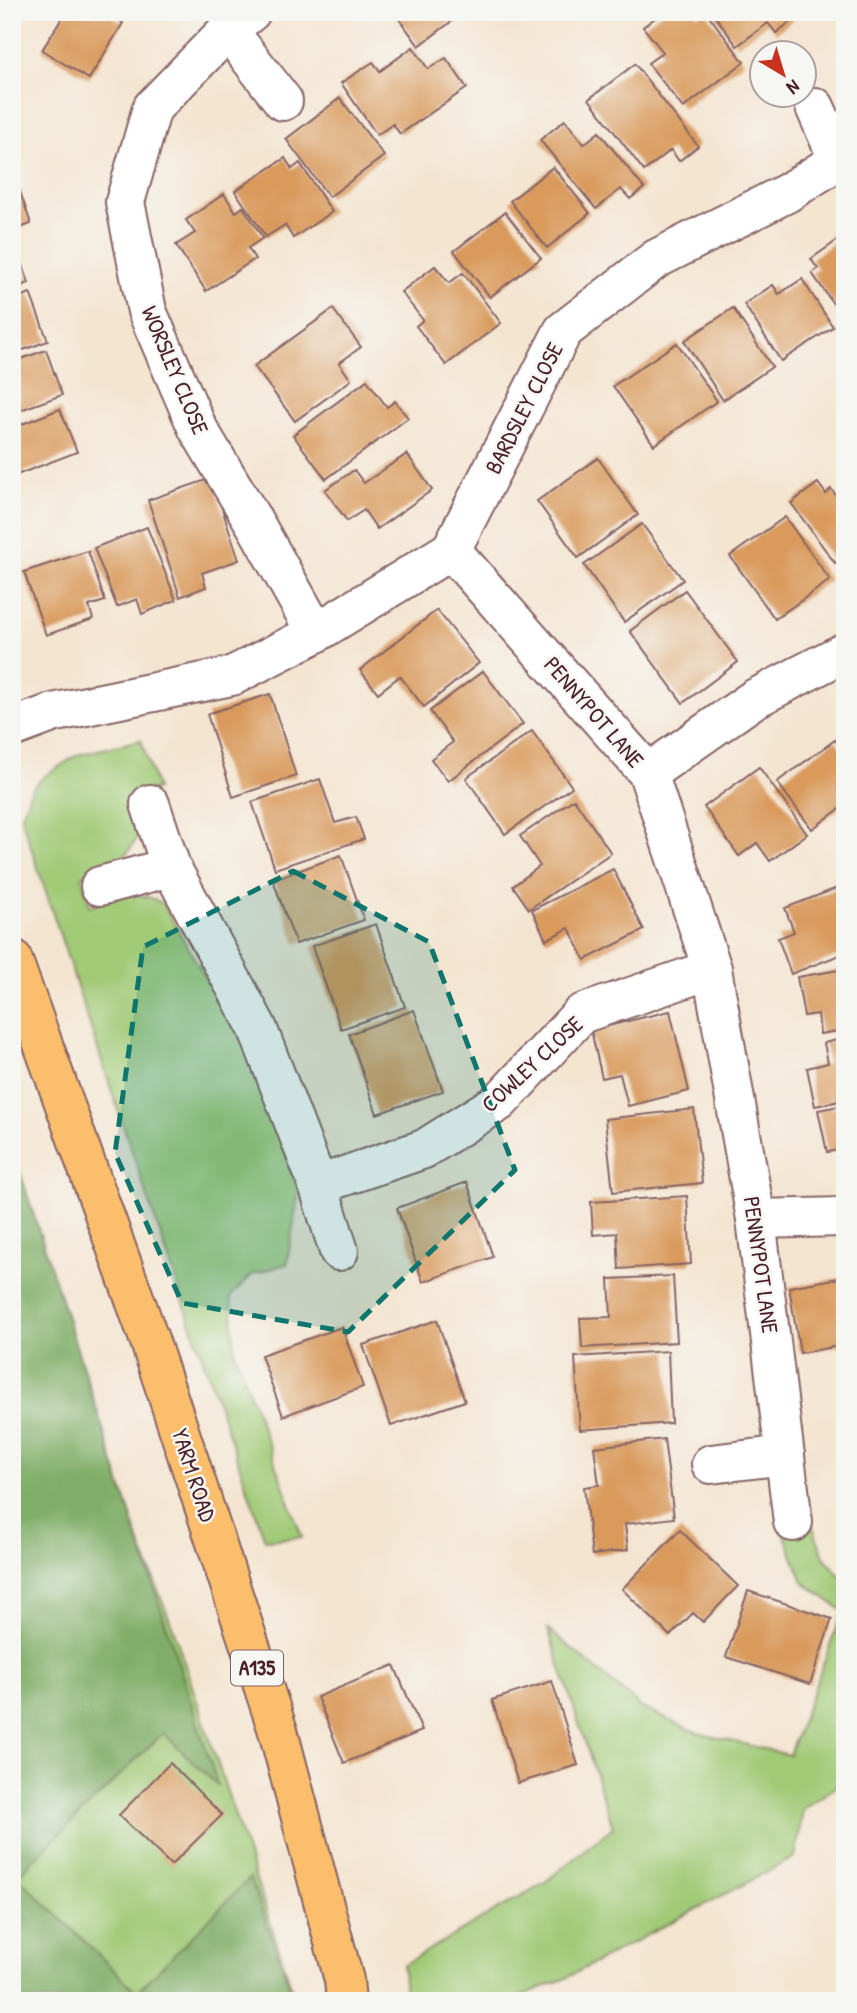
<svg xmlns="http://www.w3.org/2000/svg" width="857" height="2013" font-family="'Patrick Hand',sans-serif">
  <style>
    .green { fill: #a1ca77; stroke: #767451; stroke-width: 2 }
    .forest { fill: #80ae68; stroke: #65664a; stroke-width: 2 }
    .building { fill: #d99a5b }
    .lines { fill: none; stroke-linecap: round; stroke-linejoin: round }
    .street-casing { stroke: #866465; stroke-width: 42 }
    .primary-casing { stroke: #866465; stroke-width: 42 }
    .street { stroke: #fff; stroke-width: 38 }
    .primary { stroke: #fabe6d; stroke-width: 38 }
    .marked { fill: #0f766e; fill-opacity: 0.2; stroke: #0f766e; stroke-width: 5; stroke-dasharray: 14 9; stroke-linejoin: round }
    .labels { text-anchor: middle; stroke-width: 5; stroke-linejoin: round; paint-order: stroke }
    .shield { fill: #f6f6f2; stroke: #7e6067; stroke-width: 2 }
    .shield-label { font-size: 21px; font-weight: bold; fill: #4a1f2b }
    .street-label { font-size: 23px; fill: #4a1f2b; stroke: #f6f6f2 }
  </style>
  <rect width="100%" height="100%" fill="#f6f6f2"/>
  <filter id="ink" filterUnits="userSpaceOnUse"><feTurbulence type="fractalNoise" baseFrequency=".0143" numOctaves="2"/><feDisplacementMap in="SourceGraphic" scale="14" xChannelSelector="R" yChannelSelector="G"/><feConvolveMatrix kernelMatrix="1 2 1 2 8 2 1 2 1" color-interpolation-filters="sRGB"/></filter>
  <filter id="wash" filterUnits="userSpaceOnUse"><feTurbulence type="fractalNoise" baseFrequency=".00686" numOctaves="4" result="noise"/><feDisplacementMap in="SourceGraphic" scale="28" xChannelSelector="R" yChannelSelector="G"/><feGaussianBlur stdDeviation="1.57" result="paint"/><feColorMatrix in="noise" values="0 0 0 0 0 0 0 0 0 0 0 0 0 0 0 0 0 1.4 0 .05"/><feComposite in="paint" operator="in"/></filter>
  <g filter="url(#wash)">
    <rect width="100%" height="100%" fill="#f4e5d1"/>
    <g class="green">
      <path d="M141 740 157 789 127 798 138 836C120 869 113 862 82 876L90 906C119 897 136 887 163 904L260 1072 299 1190 287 1264 253 1274 231 1296 235 1353 302 1537 265 1540 131 1149 21 817 32 788 45 776 77 755Z"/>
      <path d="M12 1206 41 1291 173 1628 296 2001H12Z"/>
      <path d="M811 1522 824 1557 845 1582V1785H839L803 1809 795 1857 564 1979 508 2001H405L403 1965 545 1882 613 1827 548 1629 642 1708 698 1733 789 1755 843 1611 803 1582 780 1523Z"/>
    </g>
    <path class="forest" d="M12 1147 218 1786 163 1733 17 1876 137 1992 250 1878 295 2001H12Z"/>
    <g id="blocks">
      <g class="building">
        <path d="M66 12H105L123 23 89 79 42 50Z"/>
        <path d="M394 12H464L419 46Z"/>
        <path d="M663 12H695L698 16 702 12H706L744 62 683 108 648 63 663 52 643 27Z"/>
        <path d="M712 12H803L776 33 768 23 737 46Z"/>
        <path d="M413 47 428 69 446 58 467 88 400 134 393 124 377 135 341 83 373 62 380 71Z"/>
        <path d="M635 64 698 146 679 161 671 150 644 171 589 99Z"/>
        <path d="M340 98 384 156 329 197 286 139Z"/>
        <path d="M565 120 584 144 599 132 644 188 630 199 621 189 596 209 540 140Z"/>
        <path d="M285 158 292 169 300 163 332 212 293 238 285 225 266 237 235 191Z"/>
        <path d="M553 167 590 213 547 248 510 201Z"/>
        <path d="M15 177 31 224 12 231V178Z"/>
        <path d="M224 194 236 212 243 207 263 238 248 248 255 259 206 291 176 245 195 233 186 220Z"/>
        <path d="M505 212 541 258 490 297 454 251Z"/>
        <path d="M845 235V312L841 315 812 273 818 269 811 259Z"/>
        <path d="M13 238 29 283 12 289V239Z"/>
        <path d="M435 266 449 283 463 273 501 323 446 365 416 326 423 320 401 292Z"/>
        <path d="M802 279 833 327 781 361 744 304 773 285 779 294Z"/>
        <path d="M30 293 48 341 12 354V300Z"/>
        <path d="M733 308 772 367 723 400 684 341Z"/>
        <path d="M333 309 361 347 339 363 351 380 295 421 254 366Z"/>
        <path d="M677 343 717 401 654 445 613 386Z"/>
        <path d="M46 350 62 395 12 413V362Z"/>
        <path d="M367 380 387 407 395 401 408 418 326 479 293 435Z"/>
        <path d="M60 409 77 452 14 476 12 428Z"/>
        <path d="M407 454 432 490 377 529 364 510 347 521 325 490 354 470 364 483Z"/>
        <path d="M598 458 638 515 578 558 537 501Z"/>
        <path d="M212 478 239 560 202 573 206 587 180 597 148 500Z"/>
        <path d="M818 483 826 494 831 489 845 507V555L835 563 791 503Z"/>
        <path d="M785 517 830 580 775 619 730 556Z"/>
        <path d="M642 524 683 580 624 622 584 565Z"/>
        <path d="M147 527 176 600 142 614 137 599 117 607 94 548Z"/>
        <path d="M88 551 105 601 89 606 93 619 46 635 24 572Z"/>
        <path d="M685 590 738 662 683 703 630 631Z"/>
        <path d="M437 610 479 663 424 707 400 676 378 693 360 670Z"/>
        <path d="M483 671 523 724 448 781 431 759 453 742 430 711Z"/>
        <path d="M270 694 296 776 233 797 207 714Z"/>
        <path d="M532 731 572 787 505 834 466 778Z"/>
        <path d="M835 740 845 753V805L812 829 777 782Z"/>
        <path d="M759 767 807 834 770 861 757 843 739 856 704 807Z"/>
        <path d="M320 779 335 823 356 817 364 839 275 869 252 802Z"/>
        <path d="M574 799 611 853 529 909 513 886 540 866 520 836Z"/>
        <path d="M341 855 364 920 296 944 273 880Z"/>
        <path d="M613 869 644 930 585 960 569 928 546 940 532 910Z"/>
        <path d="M845 885V953L791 974 778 938 794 932 785 908Z"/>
        <path d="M376 924 405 1007 341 1029 312 946Z"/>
        <path d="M845 969V1030L820 1034 818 1014 804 1016 797 977Z"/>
        <path d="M414 1010 443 1091 377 1114 349 1034Z"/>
        <path d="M670 1011 689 1091 628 1106 620 1074 602 1078 591 1030Z"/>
        <path d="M845 1038V1100L815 1106 807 1068 828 1063 824 1043Z"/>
        <path d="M845 1105V1168L843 1169 840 1150 827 1152 818 1110Z"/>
        <path d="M694 1109 702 1183 613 1192 605 1119Z"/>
        <path d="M467 1182 493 1257 423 1282 397 1208Z"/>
        <path d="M687 1196 691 1264 619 1269 617 1233 593 1235 591 1202Z"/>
        <path d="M673 1276 677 1342 582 1348 580 1318 611 1317 609 1279Z"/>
        <path d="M845 1277V1345L800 1353 789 1287Z"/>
        <path d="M437 1320 465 1401 391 1426 363 1345Z"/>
        <path d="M342 1327 363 1387 283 1416 261 1355Z"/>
        <path d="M668 1351 671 1423 580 1430 575 1357Z"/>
        <path d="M664 1439 674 1518 625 1524 628 1550 592 1555 584 1487 599 1485 594 1447Z"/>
        <path d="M680 1530 738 1586 703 1622 693 1613 670 1636 622 1589Z"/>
        <path d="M748 1591 832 1619 810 1684 726 1657Z"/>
        <path d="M394 1665 422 1731 344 1763 317 1697Z"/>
        <path d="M552 1681 578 1765 518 1783 492 1700Z"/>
        <path d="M170 1763 222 1815 171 1865 119 1815Z"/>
      </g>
    </g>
  </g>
  <g filter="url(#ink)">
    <use href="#blocks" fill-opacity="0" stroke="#866465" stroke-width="2"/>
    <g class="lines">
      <g class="street-casing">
        <g id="street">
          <path d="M251 12 228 30 152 108 125 202 147 311 197 427 258 529 316 633"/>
          <path d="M228 30 283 101"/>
          <path d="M815 107 839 161"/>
          <path d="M451 550 563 331 656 259 787 193 845 156"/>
          <path d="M12 728 52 713 232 676 316 633 451 550 648 773 712 969 756 1219 793 1522"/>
          <path d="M648 773 754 699 845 652"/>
          <path d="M150 804 171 867 257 1027 318 1185 424 1149 499 1102 581 1014 712 969"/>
          <path d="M100 886 171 867"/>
          <path d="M318 1185 339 1251"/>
          <path d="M756 1219 845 1217"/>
          <path d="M711 1464 785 1455"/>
        </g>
      </g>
      <g class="primary-casing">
        <path id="primary" d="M12 958 149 1339 278 1731 344 1980 346 2001"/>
      </g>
      <use href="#street" class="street"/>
      <use href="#primary" class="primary"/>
    </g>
  </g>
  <path class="marked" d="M293 871 429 942 515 1170 348 1332 182 1303 115 1153 143 947Z"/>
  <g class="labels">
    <rect class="shield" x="231" y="1650.5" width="52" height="35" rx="5"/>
    <g class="shield-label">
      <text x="257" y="1675">A135</text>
    </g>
    <g class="street-label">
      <text transform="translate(175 370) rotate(67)" y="8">WORSLEY CLOSE</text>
      <text transform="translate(524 408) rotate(-63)" y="8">BARDSLEY CLOSE</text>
      <text transform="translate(594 712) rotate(49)" y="8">PENNYPOT LANE</text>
      <text transform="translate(532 1064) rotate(-43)" y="8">COWLEY CLOSE</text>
      <text transform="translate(761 1265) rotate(82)" y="8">PENNYPOT LANE</text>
      <text transform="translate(194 1475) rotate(72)" y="8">YARM ROAD</text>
    </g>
  </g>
  <rect width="857" height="2013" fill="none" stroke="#f6f6f2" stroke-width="42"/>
  <g transform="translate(783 74) rotate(142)"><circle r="33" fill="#f6f6f2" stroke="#b1a0a2" stroke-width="2"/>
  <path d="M0-5L12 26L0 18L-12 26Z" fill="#c8321e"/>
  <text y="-10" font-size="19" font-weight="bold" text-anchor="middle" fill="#4a1f2b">N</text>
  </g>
</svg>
